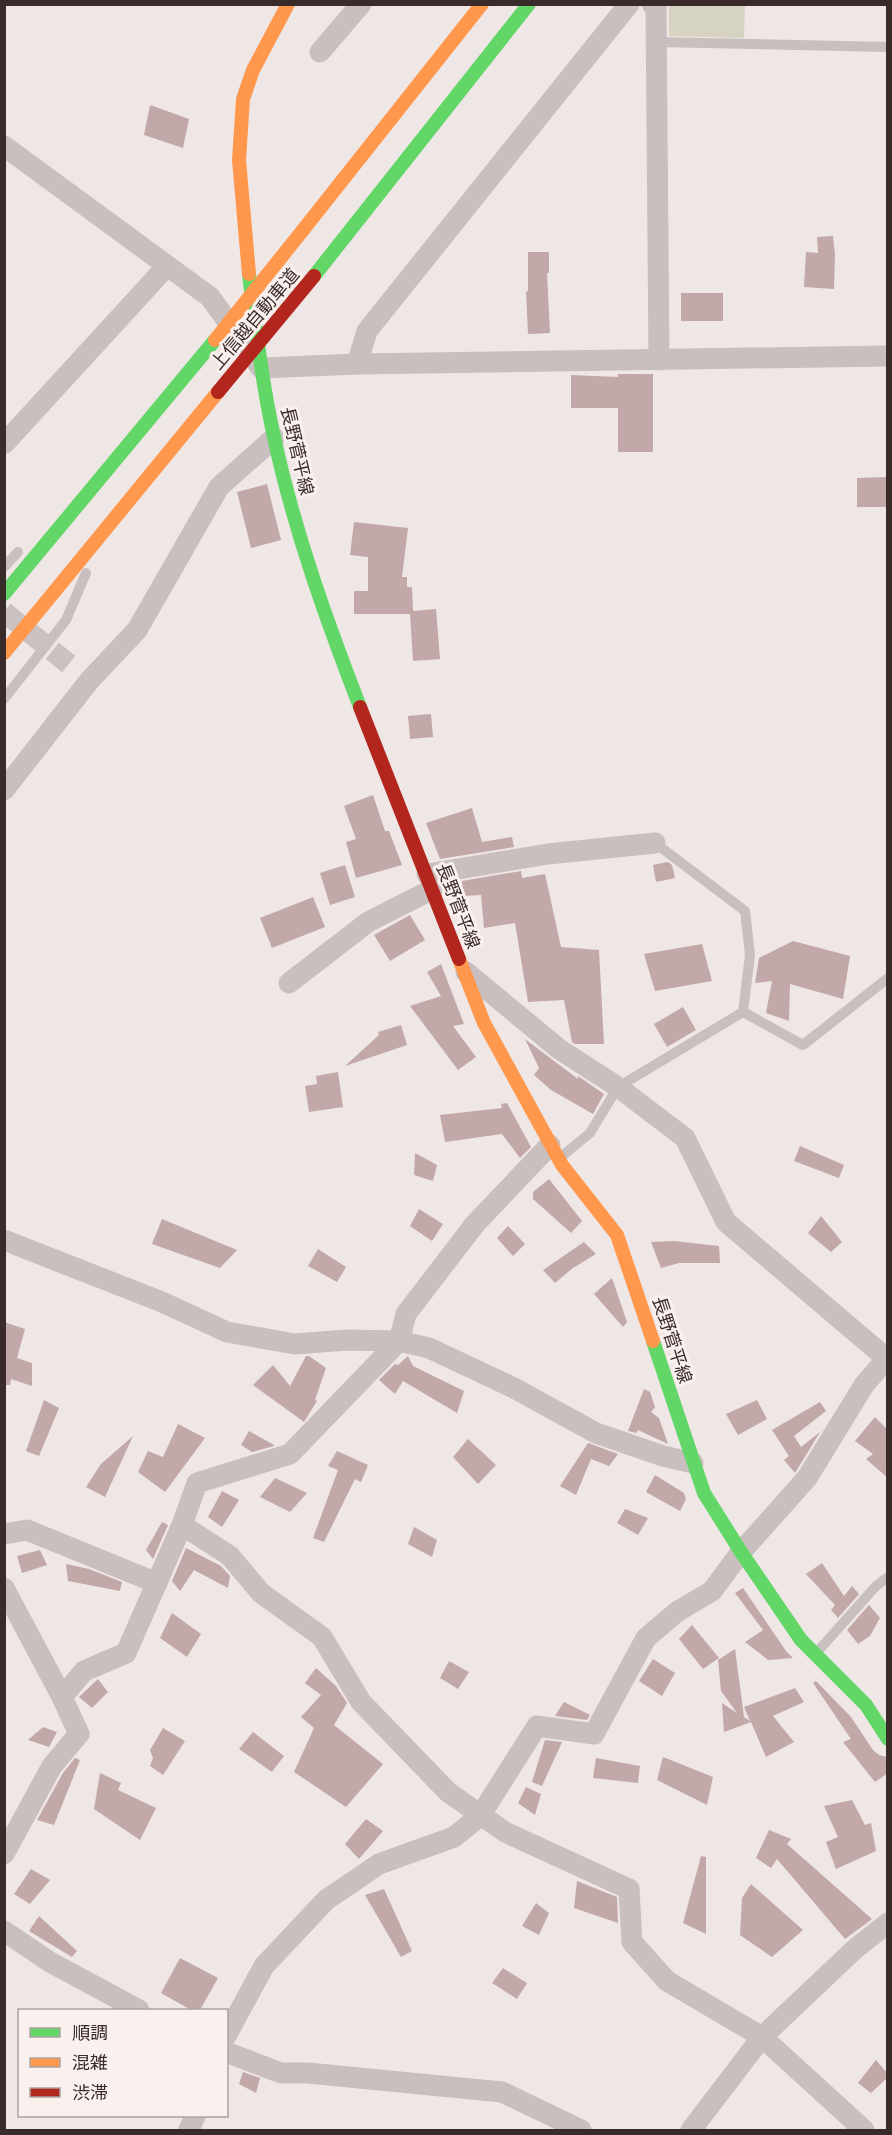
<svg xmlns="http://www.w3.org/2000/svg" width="892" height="2135" font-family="Mulish,'Noto Sans JP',sans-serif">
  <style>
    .green { fill: #d6d3c0 }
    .building { fill: #c2a8a8 }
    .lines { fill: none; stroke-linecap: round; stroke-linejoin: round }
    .street-tunnel { stroke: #cbc1c0; stroke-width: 21; stroke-dasharray: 21 10; stroke-linecap: butt }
    .lane { stroke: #c8bfbe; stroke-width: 10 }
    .street { stroke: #c8bfbe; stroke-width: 21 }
    .fast { stroke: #63d668; stroke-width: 14 }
    .slow { stroke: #ff974d; stroke-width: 14 }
    .jam { stroke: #b3261e; stroke-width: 14 }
    .slow-bridge { stroke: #ff974d; stroke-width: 14 }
    .jam-bridge { stroke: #b3261e; stroke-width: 14 }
    .labels { text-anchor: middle; stroke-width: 6; stroke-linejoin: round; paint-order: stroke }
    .street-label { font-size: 18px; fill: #3a2b2b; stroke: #faf1ee }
  </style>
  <rect width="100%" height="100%" fill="#efe7e5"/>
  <path class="green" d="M669 5H745L744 38 669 36Z"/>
  <g class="building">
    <path d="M150 105 189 119 183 148 144 135Z"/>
    <path d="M833 236 835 254 834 289 804 287 806 252 818 253 817 237Z"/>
    <path d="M528 252H549V273H547L550 333 528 334 526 292 528 291Z"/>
    <rect x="681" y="293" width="42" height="28"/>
    <path d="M618 374H653V452H618V408H571V375L618 377Z"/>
    <path d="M888 477V507H857V478Z"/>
    <path d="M267 484 281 540 251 548 237 492Z"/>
    <path d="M354 522 408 528 402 577H407V587H412L413 611 436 609 440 659 413 661 410 614H354V591H368V557L350 555Z"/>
    <path d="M431 714 433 737 410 739 408 716Z"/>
    <path d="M373 795 385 831H389L402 865 356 878 346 842 356 839 344 806Z"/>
    <path d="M472 808 482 842 512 837 514 847 440 859 426 823Z"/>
    <path d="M668 862 672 865 675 878 656 882 653 865Z"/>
    <path d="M345 865 355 897 330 905 320 873Z"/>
    <path d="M521 871 522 878 545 874 561 947 599 950 604 1044H575L572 1042 564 1000 528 1002 515 923 484 928 481 895 463 896 462 881Z"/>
    <path d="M313 897 325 927 272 948 260 918Z"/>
    <path d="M410 915 425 940 390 961 374 935Z"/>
    <path d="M793 941 850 956 843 999 790 984 789 1021 766 1013 772 981 755 983 759 958Z"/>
    <path d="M702 944 712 981 655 991 644 954Z"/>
    <path d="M441 964 464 1024 453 1026 476 1057 458 1070 410 1006 441 996 427 972Z"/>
    <path d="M683 1007 696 1030 667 1047 654 1024Z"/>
    <path d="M401 1025 407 1045 345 1066 379 1035 378 1032Z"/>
    <path d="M525 1039 578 1079V1076L604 1094 593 1114 551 1090 534 1075 539 1068Z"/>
    <path d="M338 1072 343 1107 309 1112 305 1086 317 1084 316 1076Z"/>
    <path d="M507 1103 531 1147 520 1158 502 1134 445 1142 440 1115 502 1108 501 1104Z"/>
    <path d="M800 1146 844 1165 839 1178 794 1161Z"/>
    <path d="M415 1153 437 1165 433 1181 414 1175Z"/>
    <path d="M549 1179 582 1221 571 1233 533 1199V1192Z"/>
    <path d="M419 1209 443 1224 432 1241 410 1226Z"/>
    <path d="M821 1216 842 1242 831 1252 808 1233Z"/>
    <path d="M162 1219 237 1250 220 1268 152 1244Z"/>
    <path d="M508 1226 525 1244 513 1256 497 1238Z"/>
    <path d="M674 1241 719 1246 720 1263H679L661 1268 651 1242Z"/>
    <path d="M584 1242 596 1254 573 1268 555 1283 543 1270Z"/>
    <path d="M318 1249 346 1267 337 1282 308 1266Z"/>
    <path d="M612 1278 627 1322 623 1327 594 1294Z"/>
    <path d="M4 1322 25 1329 17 1358 32 1363V1386L11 1379 10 1385H4Z"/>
    <path d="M306 1356H309L326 1368 315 1400 317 1401 304 1422 253 1385 273 1365 290 1386Z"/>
    <path d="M408 1356 413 1366 464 1391 457 1413 403 1381 395 1394 379 1380 395 1364 398 1365Z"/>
    <path d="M644 1389 650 1392 655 1407 651 1412 659 1418 668 1444 638 1430 636 1433 628 1431Z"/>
    <path d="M44 1400 59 1408 39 1456 26 1451Z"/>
    <path d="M757 1400 767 1419 738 1435 726 1414Z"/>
    <path d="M820 1402 826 1411 794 1436 801 1447 820 1432 795 1473 784 1460 789 1456 772 1430Z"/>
    <path d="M875 1417 888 1430V1478L866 1459 873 1454 855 1441Z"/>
    <path d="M178 1424 205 1438 165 1492 138 1472 148 1451 163 1457Z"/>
    <path d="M249 1431 274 1445V1446L252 1452 241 1445Z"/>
    <path d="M133 1436 105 1497 86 1487 101 1464Z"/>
    <path d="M468 1439 496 1465 478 1484 453 1457Z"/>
    <path d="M588 1443 618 1454 609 1466 591 1459 576 1495 560 1486Z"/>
    <path d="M337 1451 368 1465 361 1482 355 1479 324 1542 313 1538 338 1470 328 1466Z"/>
    <path d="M655 1475 684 1493 686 1499 680 1511 646 1492Z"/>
    <path d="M275 1478 307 1493 290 1512 260 1497Z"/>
    <path d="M222 1491 239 1500 222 1527 208 1517Z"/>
    <path d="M625 1509 648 1518 638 1535 617 1523Z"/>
    <path d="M162 1522 168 1525 153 1559 146 1550Z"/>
    <path d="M414 1527 437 1540 432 1557 408 1544Z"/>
    <path d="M186 1548 221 1566 230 1576 228 1588 194 1570 180 1591 172 1581Z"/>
    <path d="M40 1550 47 1565 22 1573 17 1556Z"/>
    <path d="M822 1563 844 1596 852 1586 859 1594 838 1618 831 1610 835 1605 806 1574Z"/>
    <path d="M66 1564 89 1569 122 1582 120 1591 68 1581Z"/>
    <path d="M743 1588 786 1651 793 1658 768 1660 745 1642 763 1630 735 1593Z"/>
    <path d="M869 1605 880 1618 870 1636 858 1644 847 1630Z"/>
    <path d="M172 1613 201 1634 187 1657 160 1638Z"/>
    <path d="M692 1625 719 1658 703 1669 679 1639Z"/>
    <path d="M735 1649 744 1717 750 1721 744 1707 795 1688 804 1702 773 1716 794 1742 766 1757 751 1722 724 1732 722 1703 737 1713 721 1691 718 1660Z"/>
    <path d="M653 1659 675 1673 662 1696 639 1681Z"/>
    <path d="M449 1661 469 1672 458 1689 440 1678Z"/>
    <path d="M316 1668 336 1686 347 1703 334 1725 383 1764 346 1807 294 1772 314 1728 301 1717 321 1695 305 1683Z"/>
    <path d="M98 1679 108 1692 92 1708 79 1697Z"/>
    <path d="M816 1681 851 1717 873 1750 879 1755 887 1757 888 1773 875 1782 843 1742 851 1739 813 1683Z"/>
    <path d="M564 1702 590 1715 587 1720 555 1716Z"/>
    <path d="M43 1727 57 1732 49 1747 28 1740Z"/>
    <path d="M163 1728 185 1741 163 1775 150 1766 153 1758 150 1750Z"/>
    <path d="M253 1732 284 1756 272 1772 239 1749Z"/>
    <path d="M545 1740 562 1742 542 1786 532 1782Z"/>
    <path d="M663 1757 713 1777 707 1805 657 1780Z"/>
    <path d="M75 1758 80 1760 54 1825 37 1820 63 1773Z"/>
    <path d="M596 1758 640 1766 638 1783 593 1778Z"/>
    <path d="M100 1773 121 1783 118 1790 156 1808 140 1840 94 1809Z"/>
    <path d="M526 1787 541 1794 535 1815 518 1803Z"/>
    <path d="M852 1800 865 1825 871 1823 876 1851 836 1869 826 1842 838 1837 824 1806Z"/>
    <path d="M366 1819 383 1831 359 1859 345 1844Z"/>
    <path d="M769 1830 791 1839 787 1844 872 1919 845 1939 777 1859 771 1868 756 1858Z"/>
    <path d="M701 1856 706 1857V1934L683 1923Z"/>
    <path d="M31 1869 50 1880 30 1904 14 1894Z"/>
    <path d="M577 1881 617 1897 618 1923 574 1908Z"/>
    <path d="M751 1884 803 1930 772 1957 740 1935 742 1898Z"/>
    <path d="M384 1889 412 1951 401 1957 365 1895Z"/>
    <path d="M536 1903 549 1913 539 1935 522 1926Z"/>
    <path d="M39 1916 77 1951 72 1957 29 1931Z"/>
    <path d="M180 1958 218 1978 200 2010H191L161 1993Z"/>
    <path d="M503 1968 527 1983 517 1999 492 1983Z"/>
    <path d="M876 2060 888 2074V2077L871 2093 858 2083Z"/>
    <path d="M243 2072 260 2078 256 2093 239 2084Z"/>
  </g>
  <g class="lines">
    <path class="street-tunnel" d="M4 612 75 669"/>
    <g class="lane">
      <path d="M656 42 888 47"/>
      <path d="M4 567 18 552"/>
      <path d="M4 699 66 620 86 573"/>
      <path d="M655 843 745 911 750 955 743 1012"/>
      <path d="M561 1157 590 1133 618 1087 743 1012 803 1045 888 978"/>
      <path d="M818 1651 876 1586 888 1577"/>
    </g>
    <g class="street">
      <path d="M652 4 656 9 659 360"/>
      <path d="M320 52 361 4"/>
      <path d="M4 146 210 297 261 368 357 364 888 356"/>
      <path d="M357 364 367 331 629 4"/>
      <path d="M4 444 167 266"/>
      <path d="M4 790 89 681 137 630 219 487 274 438"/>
      <path d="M427 874 548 854 655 843"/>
      <path d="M466 972 559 1049 618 1087 685 1138 726 1222 886 1358"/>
      <path d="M289 983 368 922 433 889"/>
      <path d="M4 1240 162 1302 227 1332 295 1344 347 1340 399 1341 429 1348 514 1388 596 1433 663 1456 693 1463"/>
      <path d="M182 1525 230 1556 261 1593 322 1637 361 1702 448 1792 505 1832 629 1889 632 1942 667 1981 762 2037 864 2130"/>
      <path d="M4 1534 27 1530 157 1583"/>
      <path d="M4 1588 62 1697 79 1734 52 1766 4 1854"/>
      <path d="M62 1697 84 1671 126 1653 182 1525 197 1483 290 1454 399 1341 406 1314 475 1224 550 1145"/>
      <path d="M4 1931 50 1962 139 2010"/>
      <path d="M226 2036 264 1966 326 1900 379 1864 454 1837 480 1816 537 1726 594 1734 646 1638 678 1611 712 1591 741 1552 807 1478 864 1385 888 1357"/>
      <path d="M226 2052 281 2073H308L502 2092 581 2130"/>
      <path d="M189 2130 195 2116"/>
      <path d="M691 2130 762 2037 856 1948 888 1923"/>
    </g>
    <g class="fast">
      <path d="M249 274C256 328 262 383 274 437 294 530 326 619 360 707"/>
      <path d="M314 276 529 4"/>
      <path d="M4 594 215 340"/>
      <path d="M653 1341 704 1493 741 1552 801 1640 866 1705 888 1739"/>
    </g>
    <g class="slow">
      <path d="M303 230 482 4"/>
      <path d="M249 274 239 160 243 99 253 70 288 4"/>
      <path d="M4 653 218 392"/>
      <path d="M459 959 484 1023 562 1165 617 1235 653 1341"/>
    </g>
    <path class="jam" d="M360 707 459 959"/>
    <path class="slow-bridge" d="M215 340 303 230"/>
    <path class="jam-bridge" d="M218 392 314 276"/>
  </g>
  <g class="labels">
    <g class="street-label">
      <text transform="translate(255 319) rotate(-50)" y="6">上信越自動車道</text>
      <text transform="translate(297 451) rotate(77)" y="6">長野菅平線</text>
      <text transform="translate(458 906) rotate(69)" y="6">長野菅平線</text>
      <text transform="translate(672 1340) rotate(72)" y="6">長野菅平線</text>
    </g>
  </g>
  <rect width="892" height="2135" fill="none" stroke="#3a2b2b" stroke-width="12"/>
  <rect x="18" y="2009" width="210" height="108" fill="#faf1ee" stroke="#ada2a0" stroke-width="1.5"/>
  <rect x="30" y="2028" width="30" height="9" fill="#63d668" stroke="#ada2a0" stroke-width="1.5"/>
  <text x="72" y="2039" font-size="18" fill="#3a2b2b">順調</text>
  <rect x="30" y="2058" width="30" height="9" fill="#ff974d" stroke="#ada2a0" stroke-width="1.5"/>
  <text x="72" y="2069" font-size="18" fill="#3a2b2b">混雑</text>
  <rect x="30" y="2088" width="30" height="9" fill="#b3261e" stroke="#ada2a0" stroke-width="1.5"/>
  <text x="72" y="2099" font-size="18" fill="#3a2b2b">渋滞</text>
</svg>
